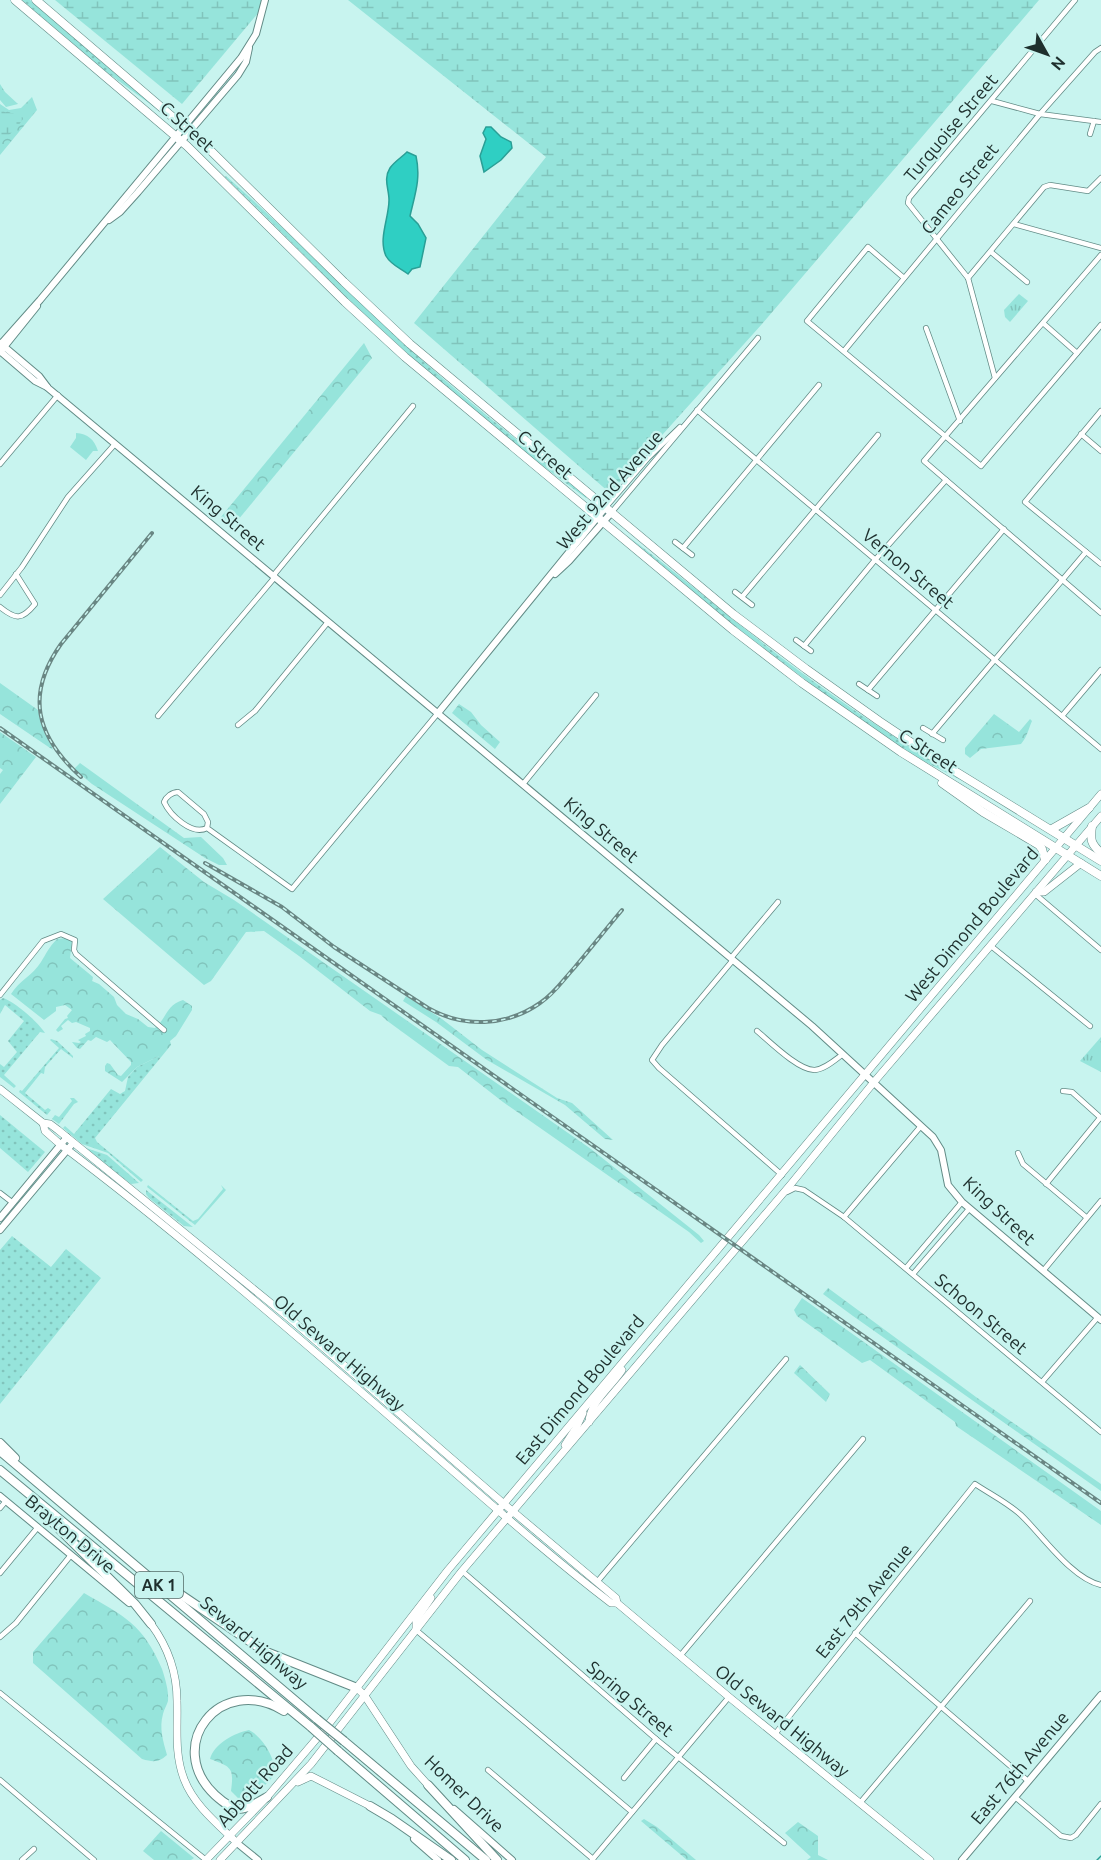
<svg xmlns="http://www.w3.org/2000/svg" width="1101" height="1860" font-family="Ubuntu,sans-serif">
  <style>
    .grass { fill: url(#grass-dots) }
    .forest { fill: url(#forest-crowns) }
    .wetland { fill: url(#wetland-marsh) }
    .park { fill: url(#park-tufts) }
    .pitch { fill: #96e4db }
    .water { fill: #2fcfc3; stroke: #2a9f96; stroke-width: 1.5 }
    .lines { fill: none; stroke-linecap: round; stroke-linejoin: round }
    .stream { stroke: #2a9f96; stroke-width: 1.5 }
    .minor-casing { stroke: #628b86; stroke-width: 6 }
    .tertiary-casing { stroke: #628b86; stroke-width: 8 }
    .secondary-casing { stroke: #628b86; stroke-width: 8 }
    .primary-casing { stroke: #628b86; stroke-width: 9 }
    .motorway-casing { stroke: #628b86; stroke-width: 10 }
    .minor { stroke: #fff; stroke-width: 4.5 }
    .tertiary { stroke: #fff; stroke-width: 6 }
    .secondary { stroke: #fff; stroke-width: 7 }
    .primary { stroke: #fff; stroke-width: 8 }
    .motorway { stroke: #fff; stroke-width: 8 }
    .rail-casing { stroke: #698683; stroke-width: 4 }
    .rail { stroke: #c8f4ef; stroke-width: 1.5; stroke-dasharray: 4.5; stroke-linecap: butt }
    .motorway-bridge-casing { stroke: #628b86; stroke-width: 10; stroke-linecap: butt }
    .motorway-bridge { stroke: #fff; stroke-width: 8 }
    .labels { text-anchor: middle; stroke-width: 4.5; stroke-linejoin: round; paint-order: stroke }
    .shield { fill: #c8f4ef; stroke: #516a67; stroke-width: 1.5 }
    .shield-label { font-size: 16px; font-weight: bold; fill: #1e2f2d }
    .street-label { font-size: 18px; fill: #1e2f2d; stroke: #c8f4ef }
  </style>
  <defs>
    <pattern id="grass-dots" width="8" height="8" patternUnits="userSpaceOnUse" patternTransform="scale(1.5)"><rect width="8" height="8" fill="#96e4db"/><path d="M2 2h.1M6 6h.1" fill="none" stroke="#81c4bc" stroke-width="1.8" stroke-linecap="round"/></pattern>
    <pattern id="forest-crowns" width="20" height="18" patternUnits="userSpaceOnUse" patternTransform="scale(1.5)"><rect width="20" height="18" fill="#96e4db"/><path d="M2 6a3 3 0 1 1 6 0M12 15a3 3 0 1 1 6 0" fill="none" stroke="#81c4bc"/></pattern>
    <pattern id="wetland-marsh" width="20" height="14" patternUnits="userSpaceOnUse" patternTransform="scale(1.5)"><rect width="20" height="14" fill="#96e4db"/><path d="M1 5h8M5 5V1M11 12h8M15 12V8" fill="none" stroke="#81c4bc"/></pattern>
    <pattern id="park-tufts" width="24" height="20" patternUnits="userSpaceOnUse" patternTransform="scale(1.5)"><rect width="24" height="20" fill="#96e4db"/><path d="M3 7l-1-3M5 7V3M7 7l1-3M15 17l-1-3M17 17v-4M19 17l1-3" fill="none" stroke="#81c4bc"/></pattern>
  </defs>
  <rect width="100%" height="100%" fill="#c8f4ef"/>
  <g class="grass">
    <path d="M22 0H30L161 112 101 68Z"/>
    <path d="M226 176C293 235 356 300 422 360 475 408 532 451 587 497L586 498C516 447 449 392 385 333 329 283 279 228 225 177Z"/>
    <path d="M625 534C684 578 739 626 798 670 856 713 916 752 978 789L914 756 827 696 732 624Z"/>
    <path d="M3 998C14 1001 39 1023 45 1033L40 1032 4 1075 16 1086 14 1088 0 1077V1064L4 1067 17 1052 8 1041 24 1021 5 1005 0 1014V1000Z"/>
    <path d="M51 1039 57 1041 73 1056V1058L61 1049 45 1067 44 1074 41 1073 25 1093 45 1110 48 1108 51 1110 47 1115 19 1092 20 1090 22 1091 59 1048 50 1040Z"/>
    <path d="M159 1056H162L95 1138 97 1142 143 1180 141 1182 108 1153 82 1144 63 1128 65 1126 74 1134 111 1089 120 1094 125 1091 128 1077 137 1067Z"/>
    <path d="M70 1098H74L78 1102 74 1104 59 1124 52 1119 55 1115 59 1117 72 1101Z"/>
    <path d="M0 1115 45 1152 28 1172 0 1148Z"/>
    <path d="M83 1147 107 1155 139 1183 131 1184Z"/>
    <path d="M148 1185 193 1221 198 1219 223 1189 221 1185 226 1190 195 1225 147 1187Z"/>
    <path d="M146 1190 193 1227 184 1226 149 1198 146 1194Z"/>
    <path d="M12 1236 51 1267 66 1249 101 1278 0 1404V1250Z"/>
  </g>
  <g class="forest">
    <path d="M0 84 5 92 18 104 6 107 0 100Z"/>
    <path d="M32 97 37 110 0 155V104L9 110 21 108Z"/>
    <path d="M364 343 372 358 233 526 221 517Z"/>
    <path d="M0 683 38 710 53 750 0 714Z"/>
    <path d="M459 704 471 712 481 725 500 742 495 749 452 713Z"/>
    <path d="M994 714 1019 732 1030 719 1032 721C1028 730 1027 737 1021 744L981 749 970 758 965 754V748Z"/>
    <path d="M0 732 36 757 0 804V774L3 770 0 768Z"/>
    <path d="M80 763 184 838 201 837 223 858 227 865H219L205 858 92 784 74 769Z"/>
    <path d="M160 847 204 882 234 900 591 1149 699 1235 704 1241 701 1243 689 1232 503 1102 458 1067 449 1066 386 1020 381 1015 370 1011 299 956 264 931 246 932 211 981 204 985 103 899Z"/>
    <path d="M66 938 72 941 70 958 93 977 92 981 99 984 114 997 117 1005 126 1014 138 1019 148 1027 155 1028C167 1018 166 1005 183 1000L192 1006V1010L176 1036 170 1041 171 1045 162 1056H159L137 1067 122 1082 105 1071V1066L107 1063 110 1064 118 1075 121 1076 131 1065V1062L110 1040 107 1042 96 1037 91 1041 88 1040 80 1049 77 1048 72 1042 79 1043 81 1042 78 1040 86 1036 85 1034 90 1031V1028L76 1022 72 1023 68 1020 61 1026 63 1029 58 1032 56 1030 65 1019 68 1018 67 1016 72 1010 65 1005 56 1007V1011L44 1020 11 994C19 981 33 975 41 962 46 954 49 947 57 939Z"/>
    <path d="M406 996 442 1019 482 1050 557 1098 572 1103 613 1140 605 1139 565 1105 487 1060 436 1022 403 1001Z"/>
    <path d="M828 1288 976 1397 1101 1484V1491L853 1316 823 1294Z"/>
    <path d="M802 1298 1101 1511V1525L956 1426 955 1422 870 1360 862 1363 797 1316 794 1310Z"/>
    <path d="M800 1365 830 1394 826 1402 794 1373Z"/>
    <path d="M84 1593C124 1616 143 1624 162 1669 165 1678 169 1691 168 1701 167 1705 164 1709 163 1714 159 1728 163 1741 167 1755 158 1763 153 1762 142 1759L33 1663V1652Z"/>
    <path d="M249 1730C262 1736 282 1765 271 1779 265 1787 252 1793 244 1800H240L231 1791C234 1768 232 1767 210 1759 214 1744 234 1733 249 1730Z"/>
    <path d="M644 1819 657 1827 696 1860H687L641 1821Z"/>
    <path d="M798 1822 818 1836V1855L828 1860H807L811 1857 785 1833Z"/>
    <path d="M161 1831 194 1858 191 1860H154L143 1851Z"/>
  </g>
  <g class="wetland">
    <path d="M55 0H269L182 104Z"/>
    <path d="M348 0H1039L762 324 610 493 414 323 546 157Z"/>
    <path d="M0 108 6 113H21L23 119C17 129 8 135 0 144Z"/>
  </g>
  <g class="park">
    <path d="M1019 294 1028 301 1010 322 1005 317 1004 310Z"/>
    <path d="M1101 1037V1072L1080 1061Z"/>
  </g>
  <path class="pitch" d="M76 433C88 434 94 439 98 451H93L86 460 70 447 76 438Z"/>
  <g class="water">
    <path d="M486 127H491L501 137 511 142 512 148 501 160 484 172 480 156 486 139 483 133Z"/>
    <path d="M407 152 416 156C421 179 415 194 410 216L418 224 426 238 420 267 412 269 408 274C400 268 391 265 386 256 378 239 389 218 389 200 389 189 383 179 390 168 394 162 402 157 407 152Z"/>
  </g>
  <g class="lines">
    <path class="stream" d="M1097 1860 1101 1856"/>
    <g class="minor-casing">
      <g id="minor">
        <path d="M992 101 1040 114 1101 122"/>
        <path d="M1090 134 1094 121"/>
        <path d="M1014 224 1101 248"/>
        <path d="M991 252 1027 282"/>
        <path d="M1101 255 924 461 1101 613"/>
        <path d="M904 278 868 247 807 321 981 466 1101 325"/>
        <path d="M968 278 1044 187 1050 185 1088 191 1101 178"/>
        <path d="M1043 323 1077 353"/>
        <path d="M926 328 960 421"/>
        <path d="M844 351 1040 114 1095 52 1101 48"/>
        <path d="M995 378 968 278 908 203 909 198 1075 0"/>
        <path d="M697 410 1101 749"/>
        <path d="M1101 411 1025 502 1101 564"/>
        <path d="M1081 434 1101 451"/>
        <path d="M0 464 58 395"/>
        <path d="M605 508 648 458 680 427"/>
        <path d="M611 513 758 338"/>
        <path d="M675 542 692 555"/>
        <path d="M683 548 819 385"/>
        <path d="M273 576 413 406"/>
        <path d="M735 592 752 605"/>
        <path d="M0 595 22 567 68 497 115 444"/>
        <path d="M742 597 878 435"/>
        <path d="M0 607C16 620 22 620 35 604L16 574"/>
        <path d="M796 640 811 651"/>
        <path d="M804 646 875 560 946 480"/>
        <path d="M859 684 877 696"/>
        <path d="M868 690 1004 529"/>
        <path d="M158 716 275 577"/>
        <path d="M1062 716 1101 670"/>
        <path d="M238 725 255 711 328 622"/>
        <path d="M923 728 943 740"/>
        <path d="M932 734 1086 552"/>
        <path d="M523 784 596 695"/>
        <path d="M207 828C192 836 170 815 164 802 166 797 172 792 178 792L204 814 208 822 207 828 292 889 438 713"/>
        <path d="M1035 894 1101 950"/>
        <path d="M991 946 1090 1026"/>
        <path d="M731 958 778 902"/>
        <path d="M733 960 662 1045 652 1060 659 1068 782 1175"/>
        <path d="M0 995 43 941 61 934 75 940 74 950 76 954 164 1030"/>
        <path d="M757 1031C769 1041 799 1071 815 1070 825 1069 835 1060 843 1054"/>
        <path d="M1063 1091 1072 1092 1101 1118"/>
        <path d="M1018 1153 1023 1164 1086 1217"/>
        <path d="M1046 1184 1100 1118"/>
        <path d="M787 1192 795 1188 804 1190 844 1217 1101 1432"/>
        <path d="M0 1193 13 1203"/>
        <path d="M844 1217 921 1126"/>
        <path d="M906 1268 962 1202"/>
        <path d="M1043 1271 1101 1201"/>
        <path d="M913 1274 969 1209"/>
        <path d="M1042 1382 1098 1317"/>
        <path d="M0 1508 6 1501"/>
        <path d="M462 1571 656 1739 784 1843"/>
        <path d="M0 1573 38 1527"/>
        <path d="M597 1582 786 1359"/>
        <path d="M416 1630 632 1812"/>
        <path d="M855 1633 1028 1781"/>
        <path d="M0 1637 16 1623 71 1555"/>
        <path d="M680 1656 863 1439"/>
        <path d="M0 1693 206 1860"/>
        <path d="M775 1734 975 1484C990 1494 1008 1503 1021 1515 1042 1535 1072 1579 1101 1585"/>
        <path d="M488 1770 593 1859"/>
        <path d="M624 1778 656 1739"/>
        <path d="M0 1780 94 1860"/>
        <path d="M1015 1797 1061 1836 1071 1838 1076 1835 1101 1804"/>
        <path d="M860 1803 1030 1601"/>
        <path d="M22 1860 34 1849"/>
        <path d="M592 1860 729 1697"/>
      </g>
    </g>
    <g class="tertiary-casing">
      <g id="tertiary">
        <path d="M109 220 120 212 138 192 238 75 246 62 249 48"/>
        <path d="M0 343 39 376 48 388 114 443 812 1026 933 1137 941 1150 948 1185 962 1202 1101 1320"/>
        <path d="M0 345 40 300 241 58 256 34 265 0"/>
        <path d="M0 351 35 381 47 387"/>
        <path d="M0 352 37 306"/>
        <path d="M555 574 569 561 611 513"/>
        <path d="M438 713 605 508"/>
        <path d="M0 1218 67 1137"/>
        <path d="M0 1230 73 1143"/>
        <path d="M0 1496 129 1603"/>
        <path d="M454 1809 512 1860"/>
        <path d="M414 1839 438 1860"/>
        <path d="M237 1843 258 1860"/>
        <path d="M962 1860 1101 1695"/>
      </g>
    </g>
    <g class="secondary-casing">
      <g id="secondary">
        <path d="M1036 892H1044L1081 863"/>
        <path d="M0 1089 43 1123 45 1131 61 1145C179 1234 291 1331 403 1428 472 1487 539 1548 611 1603H617"/>
        <path d="M43 1123 50 1124 58 1130 294 1322 504 1504 616 1598 617 1603 729 1697 930 1860"/>
        <path d="M589 1422C590 1402 611 1387 622 1370"/>
        <path d="M565 1445 576 1428 583 1413"/>
        <path d="M151 1624C168 1647 177 1672 177 1701 178 1727 174 1753 184 1779 193 1803 214 1821 233 1839"/>
        <path d="M416 1628V1620L431 1598"/>
        <path d="M357 1688 365 1696 411 1766 428 1785"/>
        <path d="M298 1782 311 1776 370 1806"/>
        <path d="M206 1860 267 1797 324 1730 448 1570 1101 794"/>
        <path d="M220 1860 311 1764 462 1571 791 1184 874 1082 1101 816"/>
      </g>
    </g>
    <g class="primary-casing">
      <g id="primary">
        <path d="M15 0 187 146 345 302 405 357 733 630 802 683 901 752 1101 876"/>
        <path d="M36 0 203 143 344 282 410 344 733 614 806 669 879 721 945 765 1101 861"/>
        <path d="M942 783 983 812 1039 845 1042 849 1045 860"/>
        <path d="M1092 826C1090 840 1091 844 1101 853"/>
        <path d="M1052 829 1089 808"/>
      </g>
    </g>
    <g class="motorway-casing">
      <g id="motorway">
        <path d="M0 1443 15 1458"/>
        <path d="M0 1451 317 1719"/>
        <path d="M0 1470 311 1727"/>
        <path d="M38 1508 135 1604 151 1624"/>
        <path d="M171 1588 264 1651 357 1688"/>
        <path d="M344 1741 486 1860"/>
        <path d="M338 1751 465 1860"/>
        <path d="M428 1785 497 1860"/>
        <path d="M267 1797C243 1811 237 1815 215 1795 163 1746 220 1672 284 1711"/>
        <path d="M370 1806 392 1819 451 1860"/>
      </g>
    </g>
    <use href="#minor" class="minor"/>
    <use href="#tertiary" class="tertiary"/>
    <use href="#secondary" class="secondary"/>
    <use href="#primary" class="primary"/>
    <use href="#motorway" class="motorway"/>
    <g class="rail-casing">
      <g id="rail">
        <path d="M0 728 1101 1503"/>
        <path d="M81 777C36 736 25 695 61 644L152 533"/>
        <path d="M205 863 282 907 334 947 428 1008C463 1028 506 1027 540 1003 554 994 564 979 575 967 591 948 606 929 622 910"/>
      </g>
    </g>
    <use href="#rail" class="rail"/>
    <g class="motorway-bridge-casing">
      <g id="motorway-bridge">
        <path d="M317 1719 344 1741"/>
        <path d="M311 1727 338 1751"/>
      </g>
    </g>
    <use href="#motorway-bridge" class="motorway-bridge"/>
  </g>
  <g class="labels">
    <rect class="shield" x="135" y="1572" width="48" height="26" rx="4.5"/>
    <g class="shield-label">
      <text x="159" y="1591">AK 1</text>
    </g>
    <g class="street-label">
      <text transform="translate(187 127) rotate(42)" y="6">C Street</text>
      <text transform="translate(951 128) rotate(-50)" y="6">Turquoise Street</text>
      <text transform="translate(960 189) rotate(-51)" y="6">Cameo Street</text>
      <text transform="translate(545 455) rotate(40)" y="6">C Street</text>
      <text transform="translate(610 490) rotate(-49)" y="6">West 92nd Avenue</text>
      <text transform="translate(228 518) rotate(40)" y="6">King Street</text>
      <text transform="translate(908 569) rotate(40)" y="6">Vernon Street</text>
      <text transform="translate(928 751) rotate(33)" y="6">C Street</text>
      <text transform="translate(601 830) rotate(40)" y="6">King Street</text>
      <text transform="translate(972 925) rotate(-50)" y="6">West Dimond Boulevard</text>
      <text transform="translate(999 1211) rotate(43)" y="6">King Street</text>
      <text transform="translate(981 1314) rotate(40)" y="6">Schoon Street</text>
      <text transform="translate(339 1353) rotate(41)" y="6">Old Seward Highway</text>
      <text transform="translate(580 1390) rotate(-50)" y="6">East Dimond Boulevard</text>
      <text transform="translate(70 1534) rotate(40)" y="6">Brayton Drive</text>
      <text transform="translate(864 1601) rotate(-51)" y="6">East 79th Avenue</text>
      <text transform="translate(254 1643) rotate(40)" y="6">Seward Highway</text>
      <text transform="translate(630 1699) rotate(40)" y="6">Spring Street</text>
      <text transform="translate(782 1721) rotate(39)" y="6">Old Seward Highway</text>
      <text transform="translate(1020 1768) rotate(-50)" y="6">East 76th Avenue</text>
      <text transform="translate(255 1786) rotate(-48)" y="6">Abbott Road</text>
      <text transform="translate(464 1794) rotate(44)" y="6">Homer Drive</text>
    </g>
  </g>
  <g transform="translate(1047 54) rotate(130)" stroke="#c8f4ef" stroke-width="4.5" paint-order="stroke">
  <path d="M0-4.5L10 22L0 15L-10 22Z" fill="#1e2f2d"/>
  <text y="-9" font-size="16" font-weight="bold" text-anchor="middle" fill="#1e2f2d">N</text>
  </g>
</svg>
